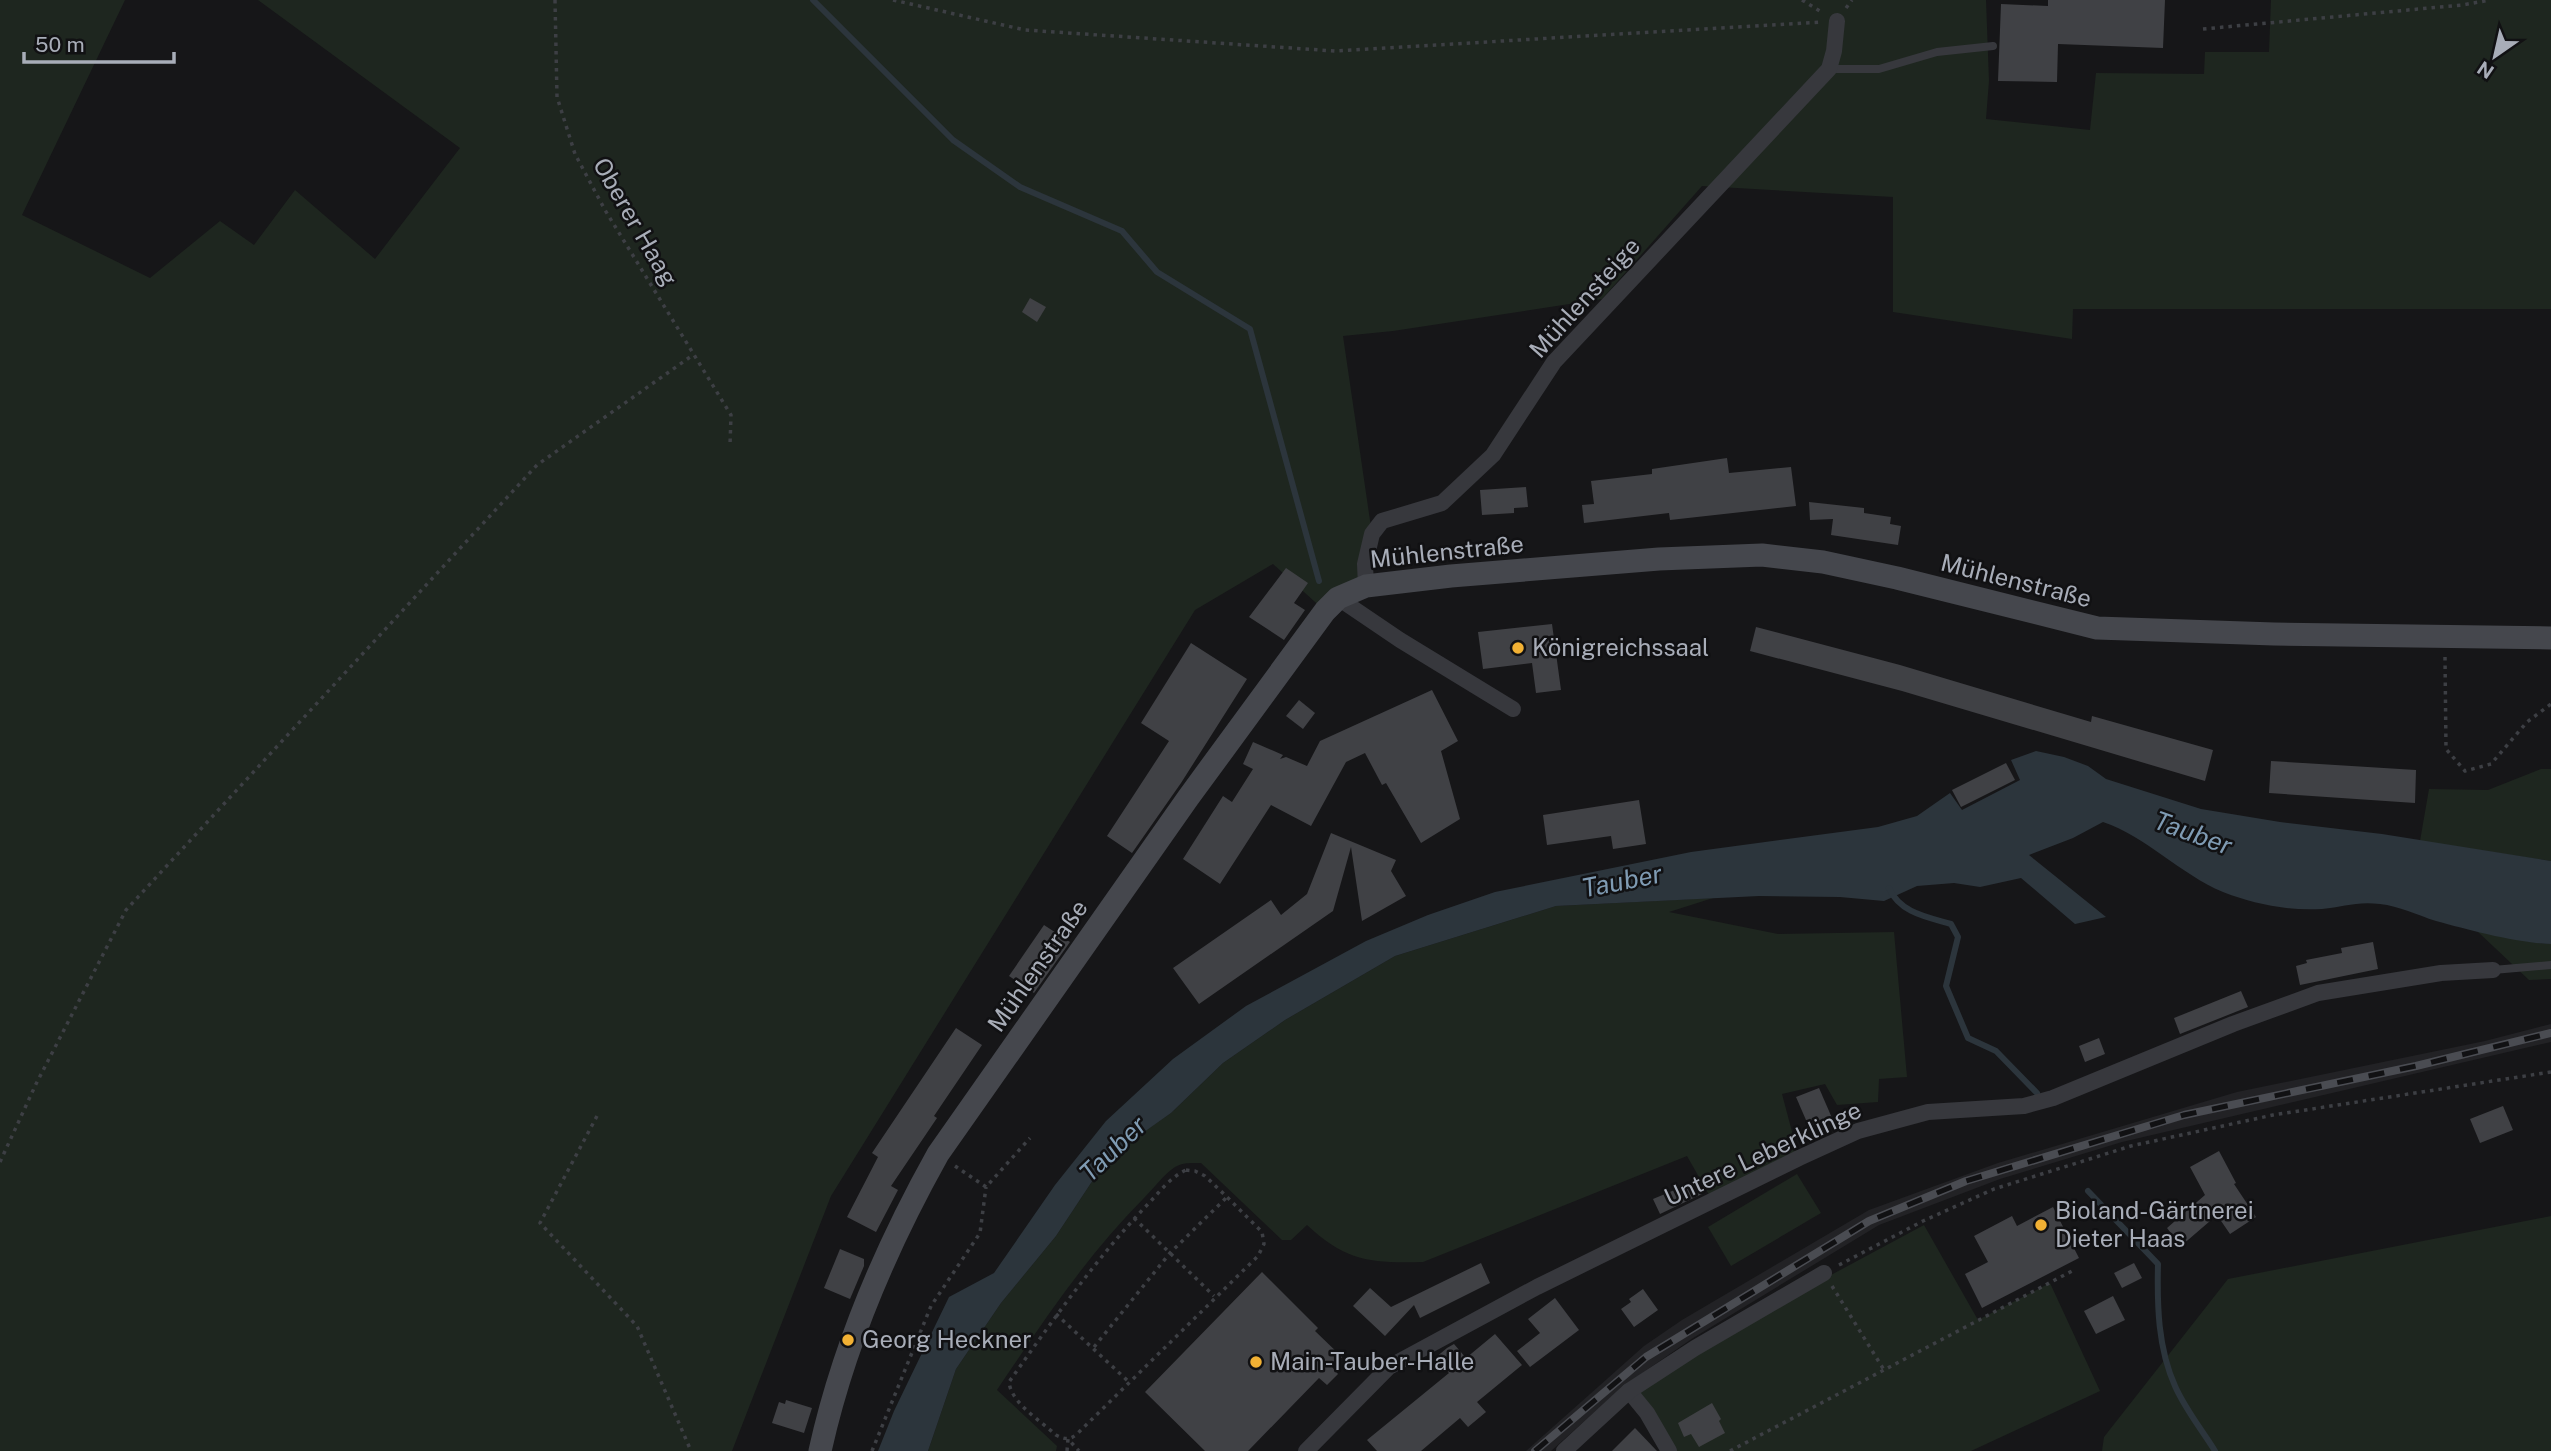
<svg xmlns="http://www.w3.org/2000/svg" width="2551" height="1451" font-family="'Public Sans',sans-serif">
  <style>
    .built { fill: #222225 }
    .green { fill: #1e261f }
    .water { fill: #2c353c }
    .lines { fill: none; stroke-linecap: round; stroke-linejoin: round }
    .stream { stroke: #2c353c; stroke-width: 6 }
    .building { fill: #404145 }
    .path { stroke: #3d3f44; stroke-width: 3.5; stroke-dasharray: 3.5 5; stroke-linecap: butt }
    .service { stroke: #37383d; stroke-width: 8 }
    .minor { stroke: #37383d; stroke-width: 16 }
    .secondary { stroke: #45474d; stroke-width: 23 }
    .rail-casing { stroke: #4a4c52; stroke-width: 8 }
    .rail { stroke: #111113; stroke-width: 5; stroke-dasharray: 16; stroke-linecap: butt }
    .poi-dot { fill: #f2b134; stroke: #111113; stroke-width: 2.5 }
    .labels { text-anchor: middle; stroke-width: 5; stroke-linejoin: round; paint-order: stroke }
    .street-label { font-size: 24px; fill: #a8adb8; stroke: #111113 }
    .poi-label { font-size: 24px; fill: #a8adb8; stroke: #111113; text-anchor: start }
    .water-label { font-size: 26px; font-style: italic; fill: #7f9bb3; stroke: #111113 }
  </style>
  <rect width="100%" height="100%" fill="#161618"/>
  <path class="built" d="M2551 1024V1042L2122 1142 2000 1179 1879 1225 1693 1338 1625 1385 1551 1451H1526L1644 1346 1682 1320 1869 1210 1998 1163 2237 1092 2485 1041Z"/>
  <g class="green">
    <path d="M0 0H125L22 215 150 278 220 221 254 245 295 190 375 259 460 148 258 0H1986L1989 81 1986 119 2090 130 2096 73 2204 74 2205 52H2269L2271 0H2551V309H2073L2072 339 1893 312V197L1702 186 1602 299 1393 331 1343 336 1372 534 1366 586 1325 611 1273 564 1195 610 831 1196 732 1451H0Z"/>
    <path d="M2541 769H2551V861L2420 841 2429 789 2488 790Z"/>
    <path d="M1713 898 1669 912 1778 934 1894 932 1907 1077 1879 1079 1878 1102 1837 1105 1825 1084 1782 1094 1799 1158 1712 1200 1687 1156 1423 1262C1370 1263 1347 1262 1307 1225L1291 1240H1282L1201 1163C1192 1163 1183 1162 1175 1167 1164 1174 1154 1188 1144 1198 1087 1255 1042 1323 997 1390L1057 1446 1056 1451H928L956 1369 1001 1303 1056 1236 1091 1183 1120 1148 1171 1113 1223 1063 1285 1020 1395 956 1556 906Z"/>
    <path d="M2477 931 2537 943 2551 944V979L2529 980Z"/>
    <path d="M1797 1174 1821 1213 1731 1266 1708 1227Z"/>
    <path d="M2551 1216V1451H2102L2104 1437 2228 1279Z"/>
    <path d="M1924 1225 1978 1320 2050 1283 2100 1391 1971 1451H1669L1629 1391 1695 1348Z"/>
  </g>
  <path class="water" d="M2036 751 2064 757 2088 766 2106 779 2201 809 2280 822 2382 834 2551 861V944C2517 943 2469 930 2436 921 2417 915 2399 906 2380 904 2357 901 2343 907 2322 909 2288 911 2254 904 2223 892 2180 874 2147 837 2103 822L2073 838 2029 855 2106 917 2075 924 2021 878 1980 887 1954 883 1917 886 1884 901 1840 897 1759 896 1556 906 1395 956 1285 1020 1223 1063 1171 1113 1120 1149 1091 1183 1056 1236 1001 1303 956 1369 928 1451H878L894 1411 949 1297 994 1273 1055 1185 1106 1121 1173 1059 1246 1006 1366 941 1428 915 1495 892 1691 852 1878 827 1917 816 1950 793 1962 810 2020 780 2011 760Z"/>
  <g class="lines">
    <g class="stream">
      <path d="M813 0 953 140 1020 187 1122 231 1157 272 1250 329 1319 581"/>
      <path d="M1889 888C1900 913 1927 917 1951 924L1958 937 1946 986 1968 1038 1996 1051 2037 1093"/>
      <path d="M2088 1191 2158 1264C2157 1306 2158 1348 2175 1386 2185 1409 2202 1430 2215 1451"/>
    </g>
  </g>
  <g class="building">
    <path d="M2048 0H2165L2163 48 2058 44 2057 82 1998 81 2001 4 2048 6Z"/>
    <path d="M1030 298 1046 307 1037 322 1022 312Z"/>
    <path d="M1727 458 1729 473 1791 467 1796 506 1670 520 1669 513 1584 523 1582 505 1594 504 1591 481 1652 474V469Z"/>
    <path d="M1526 487 1528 507 1514 508V513L1482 515 1480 490Z"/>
    <path d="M1809 502 1864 508V513L1891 517 1890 524 1901 526 1898 545 1831 535 1833 519 1810 520Z"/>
    <path d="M1286 568 1308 583 1294 603 1305 610 1284 640 1249 617Z"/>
    <path d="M1552 624 1561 690 1536 693 1532 663 1483 669 1478 632Z"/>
    <path d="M1756 627 1900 665 2091 722 2092 716 2213 750 2205 781 1902 691 1750 651Z"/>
    <path d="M1191 643 1247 679 1181 783 1132 853 1107 836 1169 741 1141 723Z"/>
    <path d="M1432 690 1458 741 1441 751 1460 819 1421 843 1386 783 1382 785 1365 753 1346 762 1311 826 1271 805 1220 884 1183 859 1223 796 1232 802 1253 769 1243 764 1253 742 1283 755 1280 759 1286 757 1307 766 1320 741Z"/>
    <path d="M1299 700 1315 713 1303 729 1286 716Z"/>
    <path d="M2271 761 2416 770 2415 803 2269 793Z"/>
    <path d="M2006 763 2015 780 1961 807 1952 790Z"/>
    <path d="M1639 800 1646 844 1613 849 1611 836 1547 845 1543 815Z"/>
    <path d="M1331 833 1396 860 1391 871 1406 896 1362 921 1351 847 1333 911 1199 1004 1173 968 1271 900 1281 915 1307 894Z"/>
    <path d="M1044 925 1070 942 1034 993 1009 976Z"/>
    <path d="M2373 942 2378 969 2300 985 2296 966 2307 963 2306 960 2342 953 2341 948Z"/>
    <path d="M2241 991 2248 1007 2180 1034 2174 1018Z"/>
    <path d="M956 1028 982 1045 934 1116 937 1118 891 1186 898 1190 876 1232 847 1217 878 1157 872 1153Z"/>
    <path d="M2099 1038 2105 1054 2085 1062 2079 1046Z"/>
    <path d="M1819 1088 1832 1118 1809 1127 1796 1097Z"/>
    <path d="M2503 1106 2513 1130 2480 1143 2470 1119Z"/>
    <path d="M2219 1151 2236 1183 2234 1184 2256 1217 2230 1234 2217 1215 2181 1246 2167 1228 2205 1195 2190 1167Z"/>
    <path d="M1696 1181 1702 1194 1660 1214 1653 1199Z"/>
    <path d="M2053 1207 2079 1258 1982 1308 1965 1274 1988 1262 1974 1236 2012 1216 2017 1226Z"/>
    <path d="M840 1249 864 1259V1266L850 1299 824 1288Z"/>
    <path d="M1481 1263 1490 1283 1420 1318 1414 1305 1385 1336 1353 1306 1370 1288 1391 1307Z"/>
    <path d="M2134 1263 2142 1278 2122 1288 2114 1273Z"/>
    <path d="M1262 1272 1318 1328 1315 1331 1342 1357 1332 1367 1338 1374 1327 1385 1319 1378 1248 1451H1205L1145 1392Z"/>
    <path d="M1643 1289 1658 1310 1634 1327 1621 1309 1631 1302 1629 1299Z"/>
    <path d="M2113 1296 2125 1320 2096 1334 2084 1311Z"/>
    <path d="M1555 1298 1579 1330 1530 1367 1517 1351 1540 1333 1528 1319Z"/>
    <path d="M1495 1334 1522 1365 1477 1402 1486 1412 1468 1427 1460 1418 1421 1451H1377L1367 1440 1449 1373 1435 1358 1447 1348 1454 1344 1466 1358Z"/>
    <path d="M786 1400 812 1408 804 1433 772 1423 779 1402 785 1404Z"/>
    <path d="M1712 1403 1721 1419 1719 1421 1725 1433 1699 1447 1691 1434 1684 1437 1678 1423Z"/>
    <path d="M1635 1428 1657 1451H1612Z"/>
  </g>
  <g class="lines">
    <g class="path">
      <path d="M555 0 557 97 575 154 605 210 731 415 730 445"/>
      <path d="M893 0 1025 30 1335 51 1821 22"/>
      <path d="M1802 0 1823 13"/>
      <path d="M1846 8 1852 0"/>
      <path d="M2203 29 2462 5 2490 0"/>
      <path d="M2445 657 2446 749 2465 771 2491 764 2527 722 2551 704"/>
      <path d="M597 1116 540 1223 637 1326 691 1451"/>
      <path d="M0 1162 36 1084 126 910 537 465 693 355"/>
      <path d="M955 1166 986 1187 1030 1138"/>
      <path d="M1186 1170 1195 1171 1205 1176 1227 1197 1262 1232 1264 1244 1258 1256 1078 1433C1071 1440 1065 1440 1056 1435 1041 1421 1011 1403 1009 1382 1053 1320 1097 1257 1150 1202 1161 1190 1171 1177 1186 1170Z"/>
      <path d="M1134 1218 1214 1296"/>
      <path d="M1839 1265 1923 1221 1994 1189 2131 1146 2273 1115 2551 1072"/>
      <path d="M1832 1286 1884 1370"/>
      <path d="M1056 1314 1129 1382"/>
      <path d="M1094 1347 1170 1253 1227 1197"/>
      <path d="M872 1451 931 1306 980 1233 986 1187"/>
      <path d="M1067 1451 1068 1439 1079 1451"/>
      <path d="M1730 1451 2072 1271"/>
    </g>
    <g class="service">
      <path d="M1829 69H1879L1937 52 1993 46"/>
      <path d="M2493 970 2551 965"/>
    </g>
    <g class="minor">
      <path d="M1366 586 1365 564 1372 534 1382 521 1442 503 1493 455 1554 362 1829 69 1834 51 1837 21"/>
      <path d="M1338 598 1400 640 1513 709"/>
      <path d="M1629 1391 1647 1413 1669 1451"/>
      <path d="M1306 1451 1389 1367 1537 1287 1799 1158 1858 1131 1928 1112 2024 1106 2053 1098 2233 1024 2318 993 2441 973 2493 970"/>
      <path d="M1564 1451 1629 1391 1695 1348 1824 1273"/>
    </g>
    <path class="secondary" d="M820 1451C843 1347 886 1247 938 1154L1188 798 1325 611 1338 598 1366 586 1451 576 1659 559 1762 555 1823 562 1897 578 2097 628 2274 634 2551 638"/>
    <g class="rail-casing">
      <path id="rail" d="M1535 1451 1646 1357 1869 1221 1966 1181 2184 1115 2416 1066 2551 1033"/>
    </g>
    <use href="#rail" class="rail"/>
  </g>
  <g class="poi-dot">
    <circle cx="1518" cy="648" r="7"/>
    <circle cx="2041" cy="1225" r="7"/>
    <circle cx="848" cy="1340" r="7"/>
    <circle cx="1256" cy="1362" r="7"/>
  </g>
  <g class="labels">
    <g class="street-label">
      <text transform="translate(635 222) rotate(60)" y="8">Oberer Haag</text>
      <text transform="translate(1585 298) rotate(-48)" y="8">Mühlensteige</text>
      <text transform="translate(1447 552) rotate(-6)" y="8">Mühlenstraße</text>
      <text transform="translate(2016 581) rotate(14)" y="8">Mühlenstraße</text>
      <text transform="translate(1038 966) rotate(-55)" y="8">Mühlenstraße</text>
      <text transform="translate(1763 1154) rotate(-25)" y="8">Untere Leberklinge</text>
    </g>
    <g class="poi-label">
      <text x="1532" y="656">Königreichssaal</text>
      <text x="2055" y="1219">Bioland-Gärtnerei<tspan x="2055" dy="28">Dieter Haas</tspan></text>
      <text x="862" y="1348">Georg Heckner</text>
      <text x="1270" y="1370">Main-Tauber-Halle</text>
    </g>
    <g class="water-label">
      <text transform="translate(2193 833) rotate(20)" y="9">Tauber</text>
      <text transform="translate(1622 881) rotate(-11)" y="9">Tauber</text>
      <text transform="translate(1113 1149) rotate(-44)" y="9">Tauber</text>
    </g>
  </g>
  <g transform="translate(2495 56) rotate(214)" stroke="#111113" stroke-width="5" paint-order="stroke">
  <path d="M0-5L12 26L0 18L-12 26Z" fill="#a8adb8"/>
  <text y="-10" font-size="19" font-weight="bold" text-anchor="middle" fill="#a8adb8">N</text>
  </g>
  <path d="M24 52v10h150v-10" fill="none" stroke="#a8adb8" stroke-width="3.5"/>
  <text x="35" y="52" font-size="21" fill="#a8adb8" stroke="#111113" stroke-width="5" paint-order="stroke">50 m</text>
</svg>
